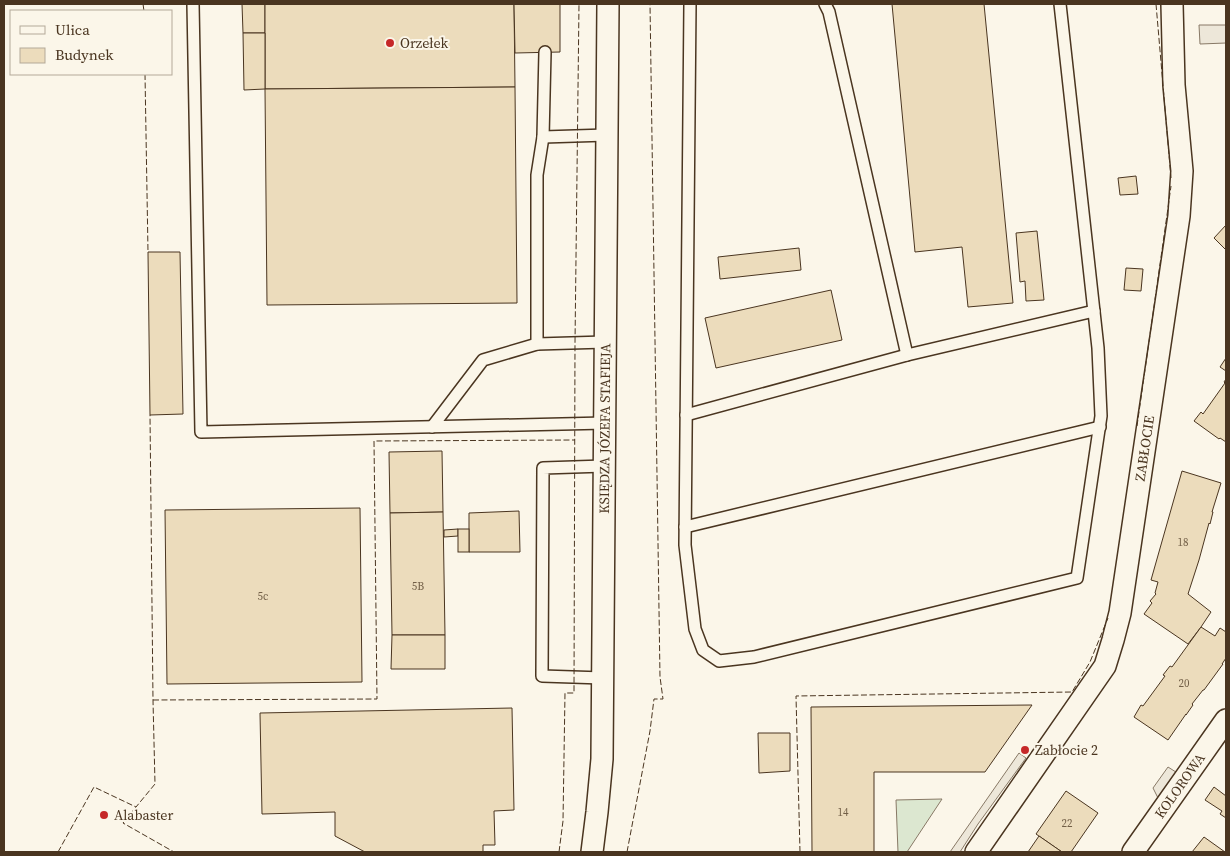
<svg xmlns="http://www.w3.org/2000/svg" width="1230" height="856" font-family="'Source Serif 4',serif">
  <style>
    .green { fill: #dce7d0; stroke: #887966 }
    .parking { fill: #ede7d9; stroke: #887966 }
    .building { fill: #ecdcbc; stroke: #4a3520 }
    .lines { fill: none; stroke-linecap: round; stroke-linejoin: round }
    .lane-casing { stroke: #4a3520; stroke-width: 14 }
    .street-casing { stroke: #4a3520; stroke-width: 24 }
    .lane { stroke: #fbf6e9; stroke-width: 11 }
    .street { stroke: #fbf6e9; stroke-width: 21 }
    .fence { stroke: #4a3520; stroke-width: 1; stroke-dasharray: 6 2.5; stroke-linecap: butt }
    .poi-dot { fill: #c62828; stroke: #fbf6e9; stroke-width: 2 }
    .labels { text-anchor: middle; stroke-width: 4; stroke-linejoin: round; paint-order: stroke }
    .number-label { font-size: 11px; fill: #725f47 }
    .poi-label { font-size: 14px; fill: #4a3520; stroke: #fbf6e9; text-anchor: start }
    .street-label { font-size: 14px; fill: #4a3520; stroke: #fbf6e9 }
  </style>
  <rect width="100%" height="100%" fill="#fbf6e9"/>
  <path class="green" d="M942 799 907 852H898L896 800Z"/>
  <g class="parking">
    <path d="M1199 25H1226V43L1200 44Z"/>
    <path d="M1019 753 1026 758 978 824 960 852H950Z"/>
    <path d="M1168 767 1179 774 1160 802 1153 788Z"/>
  </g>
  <g class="building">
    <path d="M242 4H265V33H243Z"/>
    <path d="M265 4H514L515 87 265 89Z"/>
    <path d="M514 4H560V52L515 53Z"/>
    <path d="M892 4H984L1013 303 968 307 962 247 915 252Z"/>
    <path d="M243 33H265V89L244 90Z"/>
    <path d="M515 87 517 303 267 305 265 89Z"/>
    <path d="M1136 176 1138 194 1120 195 1118 178Z"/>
    <path d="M1226 225V250L1214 238Z"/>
    <path d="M1037 231 1044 300 1026 301 1025 281 1020 282 1016 233Z"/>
    <path d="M799 248 801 270 720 279 718 257Z"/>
    <path d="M148 252H180L183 414 150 415Z"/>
    <path d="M1126 268 1143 269 1141 291 1124 290Z"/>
    <path d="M831 290 842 340 716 368 705 318Z"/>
    <path d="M1226 358V371L1220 367Z"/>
    <path d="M1226 379V442L1220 438 1219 439 1194 421 1201 412 1203 414 1225 383 1224 382Z"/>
    <path d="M442 451 443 512 390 513 389 452Z"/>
    <path d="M1182 471 1221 483 1212 512H1213L1210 524 1209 523 1199 560 1188 594 1211 612 1201 627 1188 644 1144 614 1152 603 1150 601 1156 594 1155 593 1158 582 1151 580Z"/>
    <path d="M360 508 362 682 167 684 165 510Z"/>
    <path d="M519 511 520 552H469V513Z"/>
    <path d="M443 512 445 635H392L390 513Z"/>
    <path d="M458 529V536L444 537V530Z"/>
    <rect x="458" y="529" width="11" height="23"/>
    <path d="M1201 627 1215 636 1220 628 1226 632V658L1222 664H1223L1204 690H1203L1192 704 1193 705 1186 715V714L1168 740 1134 717 1141 705 1143 706 1165 676 1163 675 1170 666 1172 667Z"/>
    <path d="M392 635H445V669H391Z"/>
    <path d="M1032 705 985 772H874V852H812L811 707Z"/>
    <path d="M512 708 514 810 494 811 495 845H483V852H365L335 836V812L262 814 260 713Z"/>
    <path d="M758 733H790V771L759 773Z"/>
    <circle cx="1025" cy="750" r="4"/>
    <path d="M1214 787 1226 796V818L1220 814 1222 811 1205 800Z"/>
    <path d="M1066 791 1098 813 1071 852H1062L1036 834Z"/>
    <path d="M1039 836 1062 852H1028Z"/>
    <path d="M1204 837 1225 852H1192Z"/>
  </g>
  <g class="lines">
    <g class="lane-casing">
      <g id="lane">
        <path d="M193 4 201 432 605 423"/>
        <path d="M690 4 685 545 695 629 703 650 719 661 754 657 1077 578 1101 416 1098 348 1060 4"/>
        <path d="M825 4 829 12 907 355"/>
        <path d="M543 137 607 135"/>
        <path d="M537 344V175L543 137 545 52"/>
        <path d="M686 415 907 355 1094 311"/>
        <path d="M432 427 483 360 537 344 605 342"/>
        <path d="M685 527 1100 427"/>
        <path d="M603 678 542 676 543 468 604 466"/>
      </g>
    </g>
    <g class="street-casing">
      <g id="street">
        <path id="s1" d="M592 852 597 812 602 759 608 4"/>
        <path id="s2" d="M976 852 1105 666 1113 640 1120 613 1179 216 1182 171 1174 85 1172 4"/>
        <path id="s3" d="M1133 852 1226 720"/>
      </g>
    </g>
    <use href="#lane" class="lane"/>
    <use href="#street" class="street"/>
    <g class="fence">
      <path d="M143 4 144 11"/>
      <path d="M1156 4 1171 178"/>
      <path d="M145 74 148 252"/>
      <path d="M1137 426 1167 215 1171 186"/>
      <path d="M153 700 377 699 374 441 575 440"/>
      <path d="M136 807 123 823 174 852"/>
      <path d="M58 852 94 787 136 807 155 784 153 700 150 415"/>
      <path d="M559 852 563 821 565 693H574L575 343 579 4"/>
      <path d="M627 852 650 731 654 699H663L660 677 650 4"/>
      <path d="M800 852 796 696 1072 692 1090 662 1108 618"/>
    </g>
  </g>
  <g class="poi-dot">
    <circle cx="390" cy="43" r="5"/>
    <circle cx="1025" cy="750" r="5"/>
    <circle cx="104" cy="815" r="5"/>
  </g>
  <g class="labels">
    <g class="number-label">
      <text x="1183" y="546">18</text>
      <text x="418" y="590">5B</text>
      <text x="263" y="600">5c</text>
      <text x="1184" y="687">20</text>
      <text x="843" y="816">14</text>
      <text x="1067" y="827">22</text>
    </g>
    <g class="poi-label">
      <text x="400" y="48">Orzełek</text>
      <text x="1035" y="755">Zabłocie 2</text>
      <text x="114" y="820">Alabaster</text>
    </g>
    <g class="street-label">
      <text dy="5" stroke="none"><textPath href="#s1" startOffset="424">KSIĘDZA JÓZEFA STAFIEJA</textPath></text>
      <text dy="5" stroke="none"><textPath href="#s2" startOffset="448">ZABŁOCIE</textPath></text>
      <text dy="5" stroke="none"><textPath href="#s3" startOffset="81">KOLOROWA</textPath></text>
    </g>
  </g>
  <rect width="1230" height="856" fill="none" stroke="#4a3520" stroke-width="10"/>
  <rect x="10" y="10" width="162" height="65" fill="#fbf6e9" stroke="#b4a999"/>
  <rect x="20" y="26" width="25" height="8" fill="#fbf6e9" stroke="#b4a999"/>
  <text x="55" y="35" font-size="15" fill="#4a3520">Ulica</text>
  <rect x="20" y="48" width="25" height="15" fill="#ecdcbc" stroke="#b4a999"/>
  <text x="55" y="60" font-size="15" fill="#4a3520">Budynek</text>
</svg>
